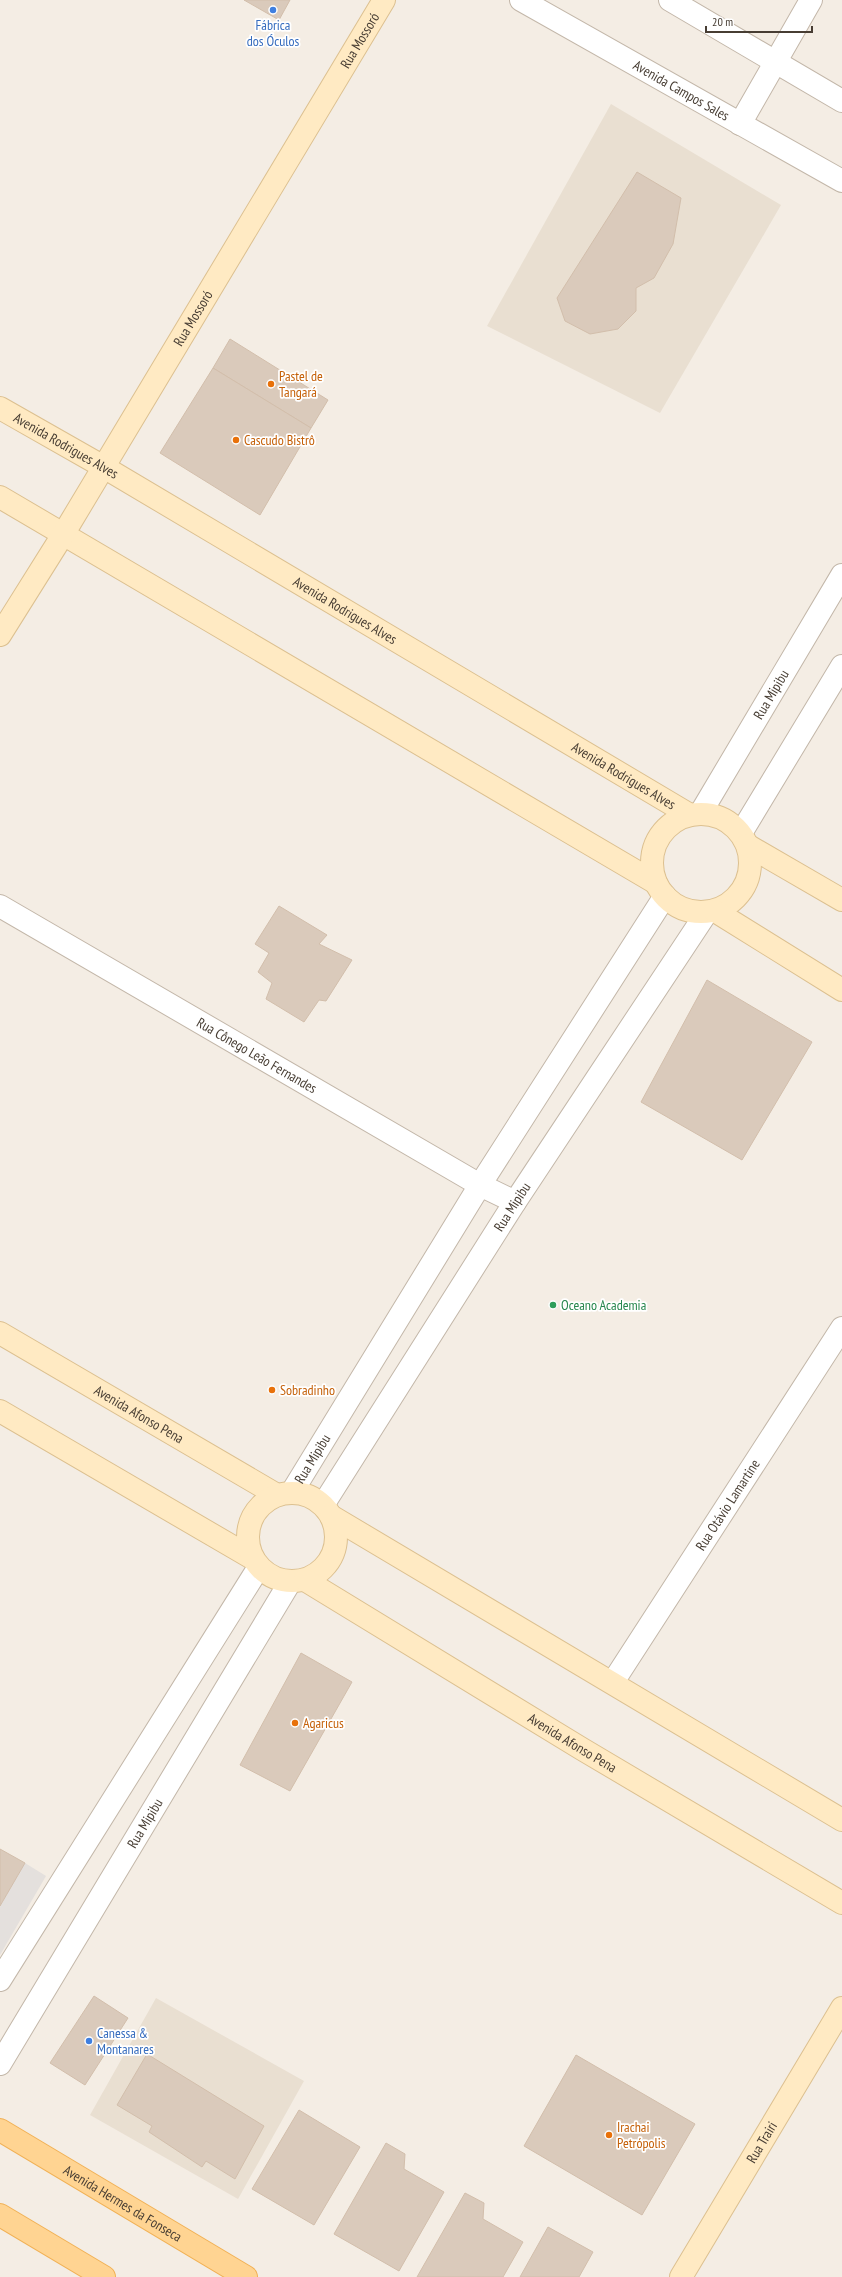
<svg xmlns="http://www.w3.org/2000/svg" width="842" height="2277" font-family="'PT Sans Narrow',sans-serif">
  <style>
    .residential { fill: #e9dfd1 }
    .parking { fill: #e4e0dd }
    .building { fill: #dacabb; stroke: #d2beab }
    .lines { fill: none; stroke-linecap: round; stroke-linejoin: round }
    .minor-casing { stroke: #c3b7a9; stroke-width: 24 }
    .tertiary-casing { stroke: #c3b7a9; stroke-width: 24 }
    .secondary-casing { stroke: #dcc090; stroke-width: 24 }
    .primary-casing { stroke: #f1b155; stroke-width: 24 }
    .minor { stroke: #fff; stroke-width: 22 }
    .tertiary { stroke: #fff; stroke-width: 22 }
    .secondary { stroke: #ffeac3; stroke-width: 22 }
    .primary { stroke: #ffd492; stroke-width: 22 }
    .shop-dot { fill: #3f7fe0; stroke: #fff; stroke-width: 1.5 }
    .food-dot { fill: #e8710a; stroke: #fff; stroke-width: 1.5 }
    .leisure-dot { fill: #2e9e5b; stroke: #fff; stroke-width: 1.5 }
    .labels { text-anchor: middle; stroke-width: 3.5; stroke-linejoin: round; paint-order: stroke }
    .shop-label { font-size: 14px; fill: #366cbe; stroke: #fff }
    .street-label { font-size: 14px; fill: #473d33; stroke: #fff }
    .food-label { font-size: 14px; fill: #c56008; stroke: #fff; text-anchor: start }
    .leisure-label { font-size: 14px; fill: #27864d; stroke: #fff; text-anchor: start }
  </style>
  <rect width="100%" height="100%" fill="#f4ede4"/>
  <g class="residential">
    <path d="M611 104 781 205 660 413 487 326Z"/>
    <path d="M156 1998 304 2081 238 2199 90 2115Z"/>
  </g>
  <path class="parking" d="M25 1863 46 1876 0 1955V1906Z"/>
  <g class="building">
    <path d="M244 0H290L279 20Z"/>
    <path d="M637 172 681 198 673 244 654 278 636 288V311L618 329 590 334 565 321 557 298Z"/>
    <path d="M230 339 328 400 311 428 213 368Z"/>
    <path d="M213 368 311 428 260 515 160 453Z"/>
    <path d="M279 906 327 935 319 944 352 960 326 1001 319 1000 304 1022 266 999 272 983 258 972 269 953 255 944Z"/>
    <path d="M707 980 812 1042 742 1160 641 1102Z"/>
    <path d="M301 1653 352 1682 290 1791 240 1765Z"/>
    <path d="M0 1849 25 1863 0 1906Z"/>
    <path d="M94 1996 128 2018 85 2085 50 2063Z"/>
    <path d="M147 2054 264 2126 235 2179 206 2161 202 2167 149 2132 152 2126 117 2105Z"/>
    <path d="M576 2055 695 2124 642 2215 524 2146Z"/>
    <path d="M299 2110 360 2147 314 2225 252 2189Z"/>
    <path d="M386 2143 405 2154 404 2169 444 2192 399 2271 334 2234Z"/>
    <path d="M465 2193 484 2203 483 2219 523 2242 503 2277H417Z"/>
    <path d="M548 2227 593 2252 579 2277H520Z"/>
  </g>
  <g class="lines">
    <g class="minor-casing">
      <g id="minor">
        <path d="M740 124 811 0"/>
        <path id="s1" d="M700 814 842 575"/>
        <path d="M741 833 842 666"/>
        <path id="s2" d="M0 906 480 1185 515 1202"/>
        <path id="s3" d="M292 1492 480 1185 665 896"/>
        <path id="s4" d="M323 1505 515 1202 707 912"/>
        <path id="s5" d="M613 1682 842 1328"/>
        <path d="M0 1980 259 1567"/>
        <path id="s6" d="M0 2064 290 1582"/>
      </g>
    </g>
    <g class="tertiary-casing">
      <g id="tertiary">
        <path id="s7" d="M521 0 842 181"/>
        <path d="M670 0 842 101"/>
      </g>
    </g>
    <g class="secondary-casing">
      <g id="secondary">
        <path id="s8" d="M0 408 102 466 690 815"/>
        <path d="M0 497 656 883"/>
        <path id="s9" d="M0 635 64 533 384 0"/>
        <circle cx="701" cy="863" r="49"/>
        <path d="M747 845 842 900"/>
        <path d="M715 911 842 990"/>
        <path id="s10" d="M0 1333 277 1495"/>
        <path d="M0 1411 252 1558"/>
        <circle cx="292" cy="1537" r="44"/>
        <path d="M331 1516 842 1820"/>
        <path id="s11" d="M305 1580 582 1749 842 1903"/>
        <path id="s12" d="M681 2277 842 2008"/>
      </g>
    </g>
    <g class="primary-casing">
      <g id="primary">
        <path id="s13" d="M0 2130 246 2277"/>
        <path d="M0 2215 104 2277"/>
      </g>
    </g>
    <use href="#minor" class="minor"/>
    <use href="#tertiary" class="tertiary"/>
    <use href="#secondary" class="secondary"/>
    <use href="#primary" class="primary"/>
  </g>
  <g class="shop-dot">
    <circle cx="273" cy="10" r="4"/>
    <circle cx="89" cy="2041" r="4"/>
  </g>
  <g class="food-dot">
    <circle cx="271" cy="384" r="4"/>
    <circle cx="236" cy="440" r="4"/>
    <circle cx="272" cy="1390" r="4"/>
    <circle cx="295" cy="1723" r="4"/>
    <circle cx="609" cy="2135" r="4"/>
  </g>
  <circle class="leisure-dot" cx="553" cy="1305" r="4"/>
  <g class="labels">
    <g class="shop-label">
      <text x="273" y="30">Fábrica<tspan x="273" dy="16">dos Óculos</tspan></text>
      <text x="97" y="2038" text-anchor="start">Canessa &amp;<tspan x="97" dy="16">Montanares</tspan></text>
    </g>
    <g class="street-label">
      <text dy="5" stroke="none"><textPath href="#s9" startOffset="695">Rua Mossoró</textPath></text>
      <text dy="5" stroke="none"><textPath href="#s7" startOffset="184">Avenida Campos Sales</textPath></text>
      <text dy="5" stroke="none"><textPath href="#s9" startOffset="371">Rua Mossoró</textPath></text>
      <text dy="5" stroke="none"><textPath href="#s8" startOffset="76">Avenida Rodrigues Alves</textPath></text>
      <text dy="5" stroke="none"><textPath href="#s8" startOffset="400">Avenida Rodrigues Alves</textPath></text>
      <text dy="5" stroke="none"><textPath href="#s1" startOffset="139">Rua Mipibu</textPath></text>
      <text dy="5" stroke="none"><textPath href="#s8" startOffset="724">Avenida Rodrigues Alves</textPath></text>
      <text dy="5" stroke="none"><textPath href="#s2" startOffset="297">Rua Cônego Leão Fernandes</textPath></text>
      <text dy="5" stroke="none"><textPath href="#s4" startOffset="353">Rua Mipibu</textPath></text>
      <text dy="5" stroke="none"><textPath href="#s10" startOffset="161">Avenida Afonso Pena</textPath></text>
      <text dy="5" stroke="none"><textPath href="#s3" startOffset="39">Rua Mipibu</textPath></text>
      <text dy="5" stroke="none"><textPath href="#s5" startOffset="211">Rua Otávio Lamartine</textPath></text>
      <text dy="5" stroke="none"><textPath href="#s11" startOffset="313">Avenida Afonso Pena</textPath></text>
      <text dy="5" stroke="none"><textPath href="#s6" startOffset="281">Rua Mipibu</textPath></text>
      <text dy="5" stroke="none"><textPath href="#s12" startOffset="157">Rua Trairi</textPath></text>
      <text dy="5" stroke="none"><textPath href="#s13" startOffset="143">Avenida Hermes da Fonseca</textPath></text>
    </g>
    <g class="food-label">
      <text x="279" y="381">Pastel de<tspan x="279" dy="16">Tangará</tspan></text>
      <text x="244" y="445">Cascudo Bistrô</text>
      <text x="280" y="1395">Sobradinho</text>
      <text x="303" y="1728">Agaricus</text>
      <text x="617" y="2132">Irachai<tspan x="617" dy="16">Petrópolis</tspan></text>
    </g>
    <g class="leisure-label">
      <text x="561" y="1310">Oceano Academia</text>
    </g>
  </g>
  <path d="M706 26v6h106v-6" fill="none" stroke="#473d33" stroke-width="2"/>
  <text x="712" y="26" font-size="12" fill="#473d33" stroke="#ffffff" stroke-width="3" paint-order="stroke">20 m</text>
</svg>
